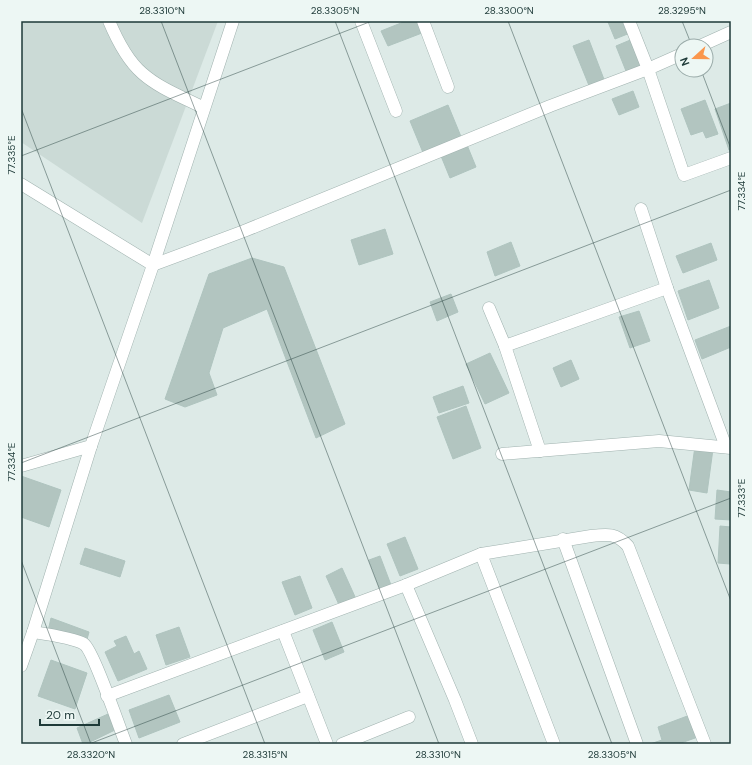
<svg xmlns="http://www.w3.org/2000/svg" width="752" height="765" font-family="'DM Sans',sans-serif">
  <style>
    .built { fill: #cbdad6 }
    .building { fill: #b2c5c0; stroke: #afc4bf }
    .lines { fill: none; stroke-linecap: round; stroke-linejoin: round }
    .minor-casing { stroke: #a0b2af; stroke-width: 13 }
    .minor { stroke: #fff; stroke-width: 12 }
    .ticks { fill: none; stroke: #1e3a38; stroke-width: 1; stroke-opacity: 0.45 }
    .neatline { fill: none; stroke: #1e3a38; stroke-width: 1.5 }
    .ticks-label { font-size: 10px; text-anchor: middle; fill: #1e3a38 }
  </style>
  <rect width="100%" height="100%" fill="#ddeae7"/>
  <path class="built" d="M21 21H218L142 223 21 142Z"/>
  <g class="building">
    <path d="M406 21H418L422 33 388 46 381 31Z"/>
    <path d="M625 21 630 33 615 39 608 22Z"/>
    <path d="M635 38 647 69 628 76 616 46Z"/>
    <path d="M589 40 605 82 590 88 573 46Z"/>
    <path d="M633 91 639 107 619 115 612 99Z"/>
    <path d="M705 100 718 134 706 138 703 131 691 135 681 109Z"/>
    <path d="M731 103V150H729L715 109Z"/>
    <path d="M448 105 462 139 424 155 410 121Z"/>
    <path d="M467 145 476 167 450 178 441 156Z"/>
    <path d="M385 229 393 254 359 265 351 240Z"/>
    <path d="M511 242 520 266 495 276 487 252Z"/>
    <path d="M711 243 717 260 683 273 676 256Z"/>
    <path d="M252 258 284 267 345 424 316 438 267 309 223 328 209 373 217 395 185 407 165 399 209 274Z"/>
    <path d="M709 280 719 308 688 320 678 291Z"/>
    <path d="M451 294 458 312 437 321 430 302Z"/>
    <path d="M639 311 650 341 630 348 619 317Z"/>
    <path d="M731 326V347L702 359 695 340Z"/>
    <path d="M490 353 509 393 485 404 466 364Z"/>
    <path d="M571 360 579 379 561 387 553 368Z"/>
    <path d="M463 386 469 403 439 413 433 397Z"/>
    <path d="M466 406 481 448 453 459 437 417Z"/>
    <path d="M695 446 713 449 707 493 689 490Z"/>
    <path d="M21 476 61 490 49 527 21 517Z"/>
    <path d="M717 490 731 492V520L715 519Z"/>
    <path d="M720 526 731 527 730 564 718 563Z"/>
    <path d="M405 537 418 569 400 576 387 544Z"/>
    <path d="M85 548 125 561 120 577 80 564Z"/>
    <path d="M380 556 391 585 380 589 369 560Z"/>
    <path d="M342 568 356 599 340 607 326 576Z"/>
    <path d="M300 576 312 608 295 615 282 582Z"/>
    <path d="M51 618 89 632 86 643 48 631Z"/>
    <path d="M332 622 344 652 325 660 313 630Z"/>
    <path d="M179 627 190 657 166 665 156 635Z"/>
    <path d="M126 636 134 654 139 651 147 669 118 681 105 652 117 646 114 641Z"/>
    <path d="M51 660 87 673 75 709 38 696Z"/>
    <path d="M169 695 180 722 139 738 129 710Z"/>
    <path d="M108 714 115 730 86 744H83L77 728Z"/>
    <path d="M690 715 698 737 678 744H650L662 740 658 727Z"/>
  </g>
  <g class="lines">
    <g class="minor-casing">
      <g id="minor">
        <path d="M109 21C117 40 127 60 142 73 160 89 183 97 204 108"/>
        <path d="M361 21 396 111"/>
        <path d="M423 21 448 87"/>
        <path d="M629 21 648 69 684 175 731 158"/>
        <path d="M700 46 731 32"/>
        <path d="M21 184 153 265 244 231 416 161 550 106 648 69 682 54"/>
        <path d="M641 209 667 288 726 447"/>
        <path d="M489 308 505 346 540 451"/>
        <path d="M505 346 667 288"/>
        <path d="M502 454 659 441 731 448"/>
        <path d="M21 466 91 446"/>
        <path d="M563 539 637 744"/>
        <path d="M481 554 554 744"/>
        <path d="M406 585 481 554 591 536C608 534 616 533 628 546L705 744"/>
        <path d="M283 631 327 744"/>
        <path d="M33 632C46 634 74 638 84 644 93 650 120 729 126 744"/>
        <path d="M21 666 33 632 91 446 153 265 233 21"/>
        <path d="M107 696 406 585 455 700 472 744"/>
        <path d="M183 744 308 696"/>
        <path d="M342 744 409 717"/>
      </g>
    </g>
    <use href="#minor" class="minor"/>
  </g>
  <path class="ticks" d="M161 21 439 744M335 21 612 744M508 21 731 601M682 21 692 46M701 70 731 149M21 108 265 744M21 156 372 21M21 463 731 190M21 560 91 744M89 744 731 498"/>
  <rect width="752" height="765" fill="none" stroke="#edf7f4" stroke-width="44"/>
  <g transform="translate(694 58) rotate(249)"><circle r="19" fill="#edf7f4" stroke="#9aaba9"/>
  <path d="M0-3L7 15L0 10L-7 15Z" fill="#fa964c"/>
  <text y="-6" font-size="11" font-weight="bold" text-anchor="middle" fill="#1e3a38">N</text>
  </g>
  <path d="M40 719v6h59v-6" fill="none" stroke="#1e3a38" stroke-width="2"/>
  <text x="46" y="719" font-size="12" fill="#1e3a38" stroke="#edf7f4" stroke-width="3" paint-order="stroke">20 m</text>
  <rect x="22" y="22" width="708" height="721" class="neatline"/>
  <g class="ticks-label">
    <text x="162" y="14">28.3310°N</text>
    <text x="335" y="14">28.3305°N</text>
    <text x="509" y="14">28.3300°N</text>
    <text x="682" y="14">28.3295°N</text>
    <text transform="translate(11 155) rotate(-90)" y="4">77.335°E</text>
    <text transform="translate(741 191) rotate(-90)" y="4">77.334°E</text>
    <text transform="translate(11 462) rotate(-90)" y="4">77.334°E</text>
    <text transform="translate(741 498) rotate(-90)" y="4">77.333°E</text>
    <text x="91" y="758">28.3320°N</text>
    <text x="265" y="758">28.3315°N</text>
    <text x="438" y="758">28.3310°N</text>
    <text x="612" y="758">28.3305°N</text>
  </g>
</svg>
